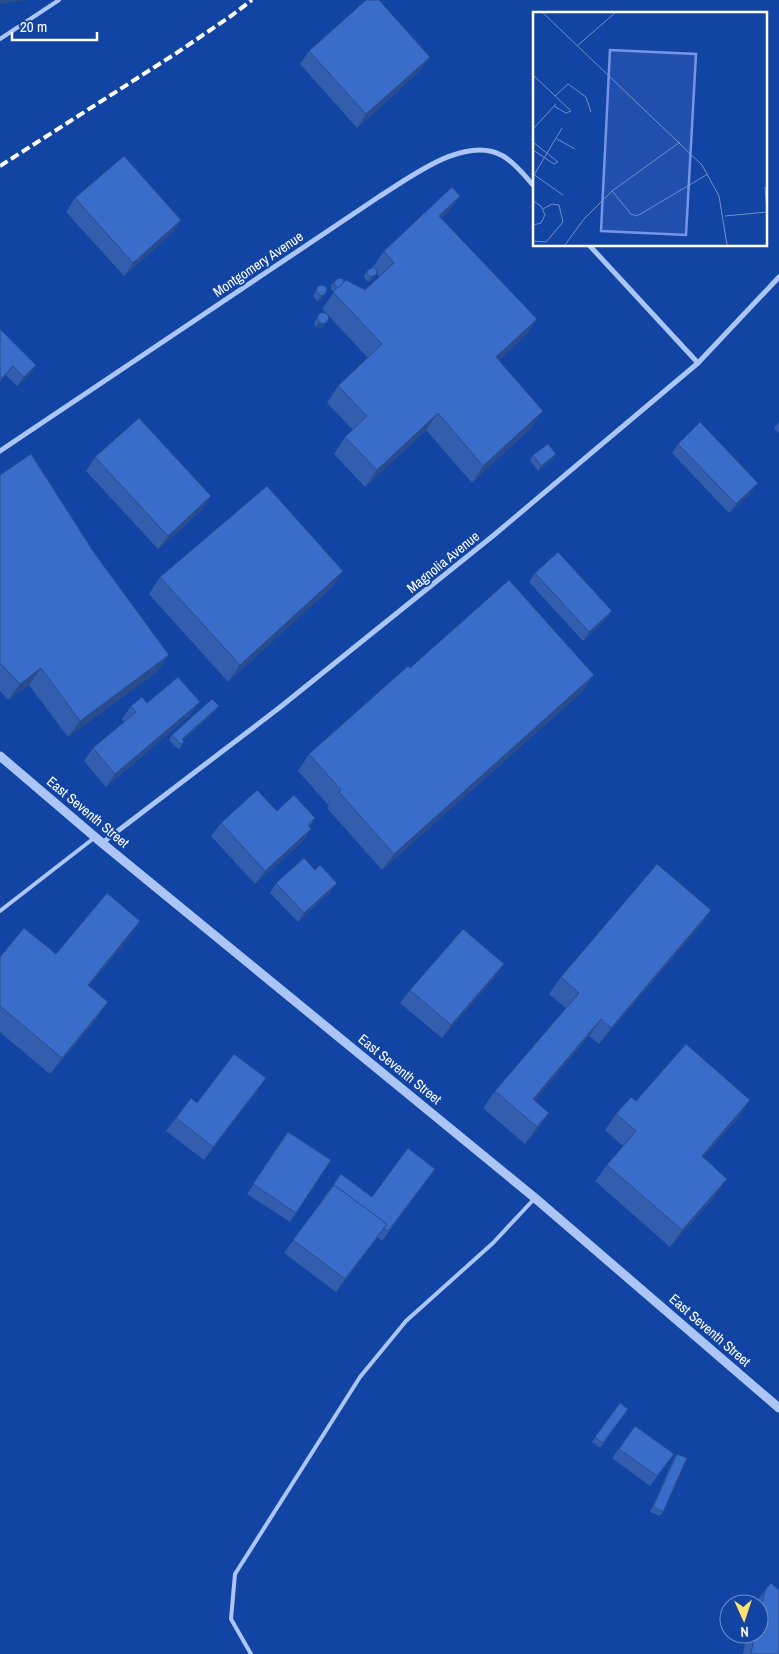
<svg xmlns="http://www.w3.org/2000/svg" width="779" height="1654" font-family="'Archivo Narrow',sans-serif">
  <style>
    .lines { fill: none; stroke-linecap: round; stroke-linejoin: round }
    .service { stroke: #abc6f6; stroke-width: 4 }
    .minor { stroke: #abc6f6; stroke-width: 5 }
    .tertiary { stroke: #abc6f6; stroke-width: 9 }
    .rail { stroke: #fff; stroke-width: 4; stroke-dasharray: 9 4; stroke-linecap: butt }
    .wall { fill: #325ead }
    .shaded-wall { fill: #294c8d }
    .building { fill: #3a6dc9; stroke: #294c8d }
    .labels { text-anchor: middle; stroke-width: 4; stroke-linejoin: round; paint-order: stroke }
    .street-label { font-size: 14px; fill: #fff; stroke: #1144a3 }
    .inset-road { fill: none; stroke: #708fc8; stroke-width: 1 }
    .view { fill: #7795e8; fill-opacity: 0.15; stroke: #7795e8; stroke-width: 2.5 }
    .inset-edge { fill: none; stroke: #fff; stroke-width: 2.5 }
  </style>
  <rect width="100%" height="100%" fill="#1144a3"/>
  <g class="lines">
    <g class="service">
      <path d="M0 39 59 0"/>
      <path d="M0 911 94 838"/>
      <path d="M251 1654 231 1619 235 1574 360 1377 406 1321 493 1243 535 1198"/>
    </g>
    <g class="minor">
      <path d="M589 245 698 363"/>
      <path d="M0 451 380 196C411 177 466 134 503 156 515 163 525 176 534 186"/>
      <path d="M102 843 279 708 494 535 698 363 779 277"/>
    </g>
    <path class="tertiary" d="M0 756 102 843 535 1198 779 1408"/>
    <path class="rail" d="M0 166 175 54 231 16 252 0"/>
  </g>
  <g class="wall">
    <path d="M309 51 430 57 421 70 357 128 300 64Z"/>
    <path d="M460 196 448 212 441 219 537 319 525 336 499 360 532 427 472 483 426 430 365 487 334 454 345 437 353 430 327 403 338 386 368 358 327 314 328 321 321 328 315 327 314 323 319 314H326L322 309 334 292 331 290V285L335 281 344 282 365 290 380 277 376 273 373 279 368 282 365 279 364 276 367 271 372 268 384 251Z"/>
    <path d="M75 198 181 220 172 233 124 276 66 212Z"/>
    <path d="M322 285 321 300 317 301 313 296 318 286Z"/>
    <path d="M0 329 36 365 30 374 17 386 6 375 0 382Z"/>
    <path d="M779 421V433L774 429Z"/>
    <path d="M678 444 751 493 729 513 672 453Z"/>
    <path d="M556 454 553 459 538 471 530 460 533 455Z"/>
    <path d="M95 457 202 510 158 549 86 471Z"/>
    <path d="M0 475 157 672 68 737 29 685 8 700 0 691Z"/>
    <path d="M343 571 331 588 228 682 149 594 160 577Z"/>
    <path d="M535 573 612 611 605 620 583 641 529 582Z"/>
    <path d="M410 668 594 675 582 692 382 870 327 808 329 806 298 771 309 754Z"/>
    <path d="M147 703 190 715 106 787 84 761 93 748 124 722 122 719 131 706Z"/>
    <path d="M219 706 215 711 183 740 181 747 178 749 169 740 172 735Z"/>
    <path d="M277 811 315 818 309 827 311 829 302 842 255 884 211 836 221 823Z"/>
    <path d="M315 870 337 883 330 892 298 922 270 893 276 883Z"/>
    <path d="M711 910 699 927 599 1044 589 1036 535 1100 538 1129 525 1144 483 1108 495 1091 566 1008 549 994 561 977Z"/>
    <path d="M129 938 89 986 97 1018 50 1074 0 1032V957L56 954Z"/>
    <path d="M495 977 442 1038 400 1003 410 990Z"/>
    <path d="M257 1091 204 1160 166 1131 176 1118 197 1103Z"/>
    <path d="M636 1101 739 1117 703 1157 716 1195 670 1247 595 1181 607 1165 623 1146 605 1130 616 1114Z"/>
    <path d="M281 1141 296 1213 290 1222 247 1194Z"/>
    <path d="M435 1169 382 1241 378 1237 336 1292 284 1253 325 1197H324L331 1188 372 1197Z"/>
    <path d="M620 1403 628 1409 600 1448 592 1442Z"/>
    <path d="M635 1426 674 1454 650 1486 612 1458Z"/>
    <path d="M677 1454 663 1512 660 1516 650 1512 674 1458Z"/>
    <path d="M765 1590 779 1654H743L747 1634H759V1604H755Z"/>
  </g>
  <g class="shaded-wall">
    <path d="M0 0H26L0 4Z"/>
    <path d="M430 57 421 70 357 128 366 114Z"/>
    <path d="M460 196 448 212 427 233 439 216Z"/>
    <path d="M181 220 172 233 124 276 133 263Z"/>
    <path d="M377 274 373 279 368 282 371 277Z"/>
    <path d="M324 295 321 300 317 301 321 296Z"/>
    <path d="M537 319 525 336 484 374 496 357Z"/>
    <path d="M328 321 321 328 315 327 319 322Z"/>
    <path d="M36 365 30 374 17 386 24 377Z"/>
    <path d="M13 366 6 375 0 382V380L2 378Z"/>
    <path d="M543 411 532 427 472 483 483 466Z"/>
    <path d="M438 413 426 430 365 487 377 470Z"/>
    <path d="M556 454 553 459 538 471 541 466Z"/>
    <path d="M758 483 751 493 729 513 736 504Z"/>
    <path d="M211 496 202 510 158 549 168 536Z"/>
    <path d="M343 571 331 588 228 682 240 665Z"/>
    <path d="M612 611 605 620 583 641 589 632Z"/>
    <path d="M169 655 157 672 68 737 80 721Z"/>
    <path d="M41 668 29 685 8 700 20 684Z"/>
    <path d="M594 675 582 692 382 870 394 854Z"/>
    <path d="M200 702 190 715 106 787 115 774Z"/>
    <path d="M219 706 215 711 178 744 182 739Z"/>
    <path d="M311 829 302 842 255 884 265 871Z"/>
    <path d="M337 883 330 892 298 922 304 913Z"/>
    <path d="M711 910 699 927 599 1044 611 1028Z"/>
    <path d="M140 921 129 938 77 1001 88 985Z"/>
    <path d="M504 964 495 977 442 1038 451 1025Z"/>
    <path d="M108 1002 97 1018 50 1074 62 1058Z"/>
    <path d="M601 1019 589 1036 522 1116 533 1099Z"/>
    <path d="M266 1078 257 1091 204 1160 213 1147Z"/>
    <path d="M750 1100 739 1117 690 1172 702 1156Z"/>
    <path d="M549 1113 538 1129 525 1144 537 1127Z"/>
    <path d="M727 1179 716 1195 670 1247 682 1230Z"/>
    <path d="M387 1224 377 1238 336 1292 345 1279Z"/>
  </g>
  <g class="building">
    <path d="M366 0H379L430 57 366 114 309 51Z"/>
    <path d="M124 156 181 220 133 263 75 198Z"/>
    <path d="M452 187 460 196 439 216 537 319 496 357 543 411 483 466 438 413 377 470 345 437 367 416 338 386 382 344 333 292 346 280 365 290 394 263 384 251Z"/>
    <path d="M373 267 376 269 377 274 371 277 368 275 367 271Z"/>
    <path d="M339 278 343 279 344 282 338 288 334 285 335 281Z"/>
    <path d="M322 285 326 287 327 291 324 295 321 296 316 291 318 286Z"/>
    <circle cx="323" cy="318" r="5.5"/>
    <path d="M0 329 36 365 24 377 13 366 2 378 0 376Z"/>
    <path d="M139 418 211 496 168 536 95 457Z"/>
    <path d="M700 422 758 483 736 504 678 444Z"/>
    <path d="M548 444 556 454 541 466 533 455Z"/>
    <path d="M31 454 95 554 169 655 80 721 41 668 20 684 0 663V475Z"/>
    <path d="M267 486 343 571 240 665 160 577Z"/>
    <path d="M558 552 612 611 589 632 535 573Z"/>
    <path d="M509 580 594 675 394 854 339 792 341 790 309 754 408 666 410 668Z"/>
    <path d="M178 677 200 702 115 774 93 748 136 712 131 706 142 697 147 703Z"/>
    <path d="M212 699 219 706 182 739 184 742 181 744 172 735Z"/>
    <path d="M257 790 277 811 294 795 315 818 308 825 311 829 265 871 221 823Z"/>
    <path d="M304 858 315 870 320 865 337 883 304 913 276 883Z"/>
    <path d="M657 864 711 910 611 1028 601 1019 533 1099 549 1113 537 1127 495 1091 579 993 561 977Z"/>
    <path d="M107 893 140 921 88 985 108 1002 62 1058 0 1006V957L24 928 56 954Z"/>
    <path d="M463 929 504 964 451 1025 410 990Z"/>
    <path d="M686 1044 750 1100 702 1156 727 1179 682 1230 607 1165 636 1131 616 1114 631 1097 636 1101Z"/>
    <path d="M234 1054 266 1078 213 1147 176 1118 191 1098 197 1103Z"/>
    <path d="M288 1132 331 1160 296 1213 253 1184Z"/>
    <path d="M408 1148 435 1169 388 1231 384 1228 387 1224 334 1185 332 1188H331L341 1174 372 1197Z"/>
    <path d="M334 1185 387 1224 345 1279 293 1240Z"/>
    <path d="M620 1403 628 1409 603 1443 595 1437Z"/>
    <path d="M635 1426 674 1454 657 1476 619 1449Z"/>
    <path d="M677 1454 687 1458 663 1512 653 1507Z"/>
    <path d="M771 1583 779 1590V1654H751L755 1634H759V1617L765 1590Z"/>
  </g>
  <g class="labels">
    <g class="street-label">
      <text transform="translate(258 264) rotate(-34)" y="5">Montgomery Avenue</text>
      <text transform="translate(443 562) rotate(-39)" y="5">Magnolia Avenue</text>
      <text transform="translate(88 812) rotate(40)" y="5">East Seventh Street</text>
      <text transform="translate(400 1069) rotate(39)" y="5">East Seventh Street</text>
      <text transform="translate(710 1330) rotate(41)" y="5">East Seventh Street</text>
    </g>
  </g>
  <g transform="translate(533 12)">
    <rect width="234" height="234" fill="#1144a3"/>
    <path class="inset-road" d="M9 0 169 153 186 184 194 233M44 34 83 0M0 63 38 99 33 101 21 94M22 84 35 72 53 85 58 100M0 117 23 92M24 127 42 137M0 130 25 150 21 152 0 138M0 162 30 183M1 163 29 116M232 175 234 199M79 179 98 202 104 204 175 162M0 189 8 194 12 203 8 211 0 213M192 204 234 200M0 229 13 230 30 210 26 193 19 192 10 197M32 233 51 207 79 179 147 130"/>
    <path class="view" d="M77 38 163 42 153 223 68 219Z"/>
    <rect width="234" height="234" class="inset-edge"/>
  </g>
  <g transform="translate(744 1619) rotate(177)"><circle r="24" fill="#1144a3" stroke="#708fc8"/>
  <path d="M0-4L9 19L0 12L-9 19Z" fill="#ffe270"/>
  <text y="-8" font-size="14" font-weight="bold" text-anchor="middle" fill="#ffffff">N</text>
  </g>
  <path d="M12 32v8h85v-8" fill="none" stroke="#ffffff" stroke-width="2.5"/>
  <text x="20" y="32" font-size="15" fill="#ffffff" stroke="#1144a3" stroke-width="4" paint-order="stroke">20 m</text>
</svg>
